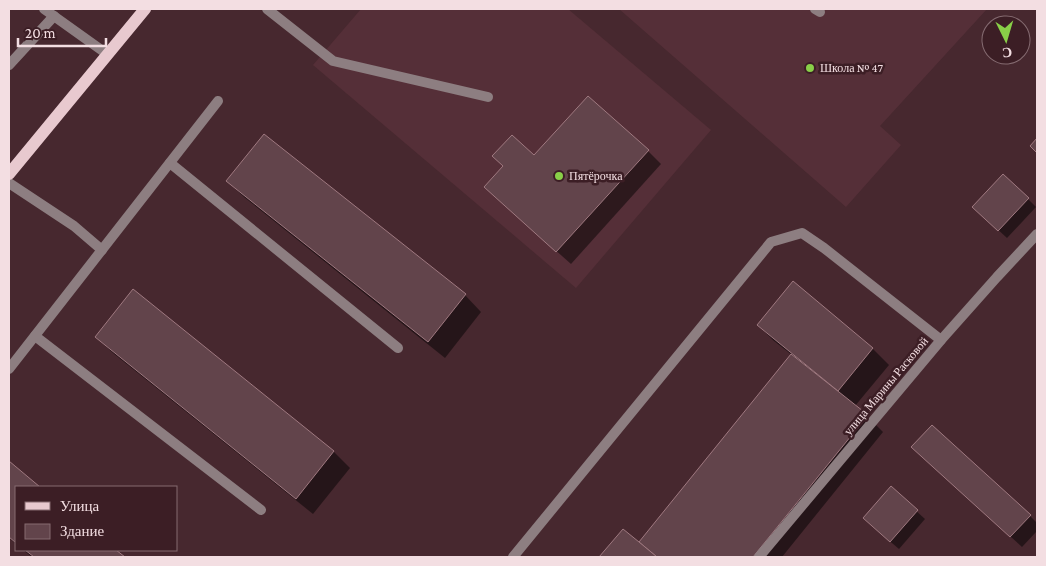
<svg xmlns="http://www.w3.org/2000/svg" width="1046" height="566" font-family="'Crimson Pro',serif">
  <style>
    .built { fill: #552f38 }
    .shadow { fill: #0007 }
    .building { fill: #62444b; stroke: #9f7980 }
    .lines { fill: none; stroke-linecap: round; stroke-linejoin: round }
    .service { stroke: #8d7e81; stroke-width: 10 }
    .minor { stroke: #8d7e81; stroke-width: 10 }
    .primary { stroke: #e8c9cf; stroke-width: 12 }
    .poi-dot { fill: #89cf48; stroke: #3c1e25; stroke-width: 2 }
    .labels { text-anchor: middle; stroke-width: 5; stroke-linejoin: round; paint-order: stroke }
    .poi-label { font-size: 12px; fill: #f3dee2; stroke: #3c1e25; text-anchor: start }
    .street-label { font-size: 12px; fill: #f3dee2; stroke: #3c1e25 }
  </style>
  <rect width="100%" height="100%" fill="#47282f"/>
  <g class="built">
    <path d="M361 9H568L711 130 576 288 313 65Z"/>
    <path d="M619 9H987L880 126 901 145 846 207Z"/>
  </g>
  <g class="shadow">
    <path d="M264 135 465 295 481 312 445 358 244 197 227 181Z"/>
    <path d="M648 151 661 164 571 264 499 200 534 157Z"/>
    <path d="M1028 199 1036 207 1007 238 982 215Z"/>
    <path d="M133 291 334 452 350 468 313 514 113 353 96 337Z"/>
    <path d="M758 325 872 348 889 365 855 406 867 416 883 432 782 557H600L623 530 639 544 792 355 774 341Z"/>
    <path d="M924 458 1030 516 1037 523V531L1022 547Z"/>
    <path d="M9 463 38 487H16V544L9 538Z"/>
    <path d="M891 488 925 519 899 549 872 526Z"/>
    <path d="M23 550H114L123 557H32Z"/>
  </g>
  <g class="building">
    <path d="M588 96 649 150 556 252 484 187 503 166 492 156 512 135 534 155Z"/>
    <path d="M264 134 466 294 428 342 226 181Z"/>
    <path d="M1037 138V153L1030 146Z"/>
    <path d="M1003 174 1029 198 998 231 972 207Z"/>
    <path d="M793 281 873 348 838 391 757 325Z"/>
    <path d="M133 289 334 451 296 499 95 337Z"/>
    <path d="M791 354 868 415 753 557H657L639 542Z"/>
    <path d="M932 425 1031 515 1010 537 911 447Z"/>
    <path d="M9 461 40 487H16V543L9 537Z"/>
    <path d="M891 486 918 510 890 542 863 518Z"/>
    <path d="M623 529 639 542 657 557H599Z"/>
    <path d="M25 550H116L125 557H34Z"/>
  </g>
  <g class="lines">
    <g class="service">
      <path d="M267 9 333 61 488 97"/>
      <path d="M815 9 820 12"/>
      <path d="M9 65 54 16"/>
      <path d="M170 163 398 348"/>
      <path d="M9 183 74 226 102 250"/>
      <path d="M35 336 261 510"/>
      <path d="M9 369 218 101"/>
      <path d="M513 557 771 242 802 233 824 248 941 340"/>
    </g>
    <g class="minor">
      <path d="M44 9 107 54"/>
      <path d="M759 557 941 340 997 277 1037 234"/>
    </g>
    <path class="primary" d="M9 174 145 9"/>
  </g>
  <g class="poi-dot">
    <circle cx="810" cy="68" r="5"/>
    <circle cx="559" cy="176" r="5"/>
  </g>
  <g class="labels">
    <g class="poi-label">
      <text x="820" y="72">Школа № 47</text>
      <text x="569" y="180">Пятёрочка</text>
    </g>
    <g class="street-label">
      <text transform="translate(886 386) rotate(-50)" y="4">улица Марины Расковой</text>
    </g>
  </g>
  <rect width="1046" height="566" fill="none" stroke="#f3dee2" stroke-width="20"/>
  <rect x="15" y="486" width="162" height="65" fill="#3c1e25" stroke="#856b71"/>
  <rect x="25" y="502" width="25" height="8" fill="#e8c9cf" stroke="#856b71"/>
  <text x="60" y="511" font-size="15" fill="#f3dee2">Улица</text>
  <rect x="25" y="524" width="25" height="15" fill="#62444b" stroke="#856b71"/>
  <text x="60" y="536" font-size="15" fill="#f3dee2">Здание</text>
  <g transform="translate(1006 40) rotate(175)"><circle r="24" fill="#3c1e25" stroke="#856b71"/>
  <path d="M0-4L9 19L0 12L-9 19Z" fill="#89cf48"/>
  <text y="-8" font-size="14" font-weight="bold" text-anchor="middle" fill="#f3dee2">С</text>
  </g>
  <path d="M18 38v8h88v-8" fill="none" stroke="#f3dee2" stroke-width="2.5"/>
  <text x="25" y="38" font-size="15" fill="#f3dee2" stroke="#3c1e25" stroke-width="4" paint-order="stroke">20 m</text>
</svg>
